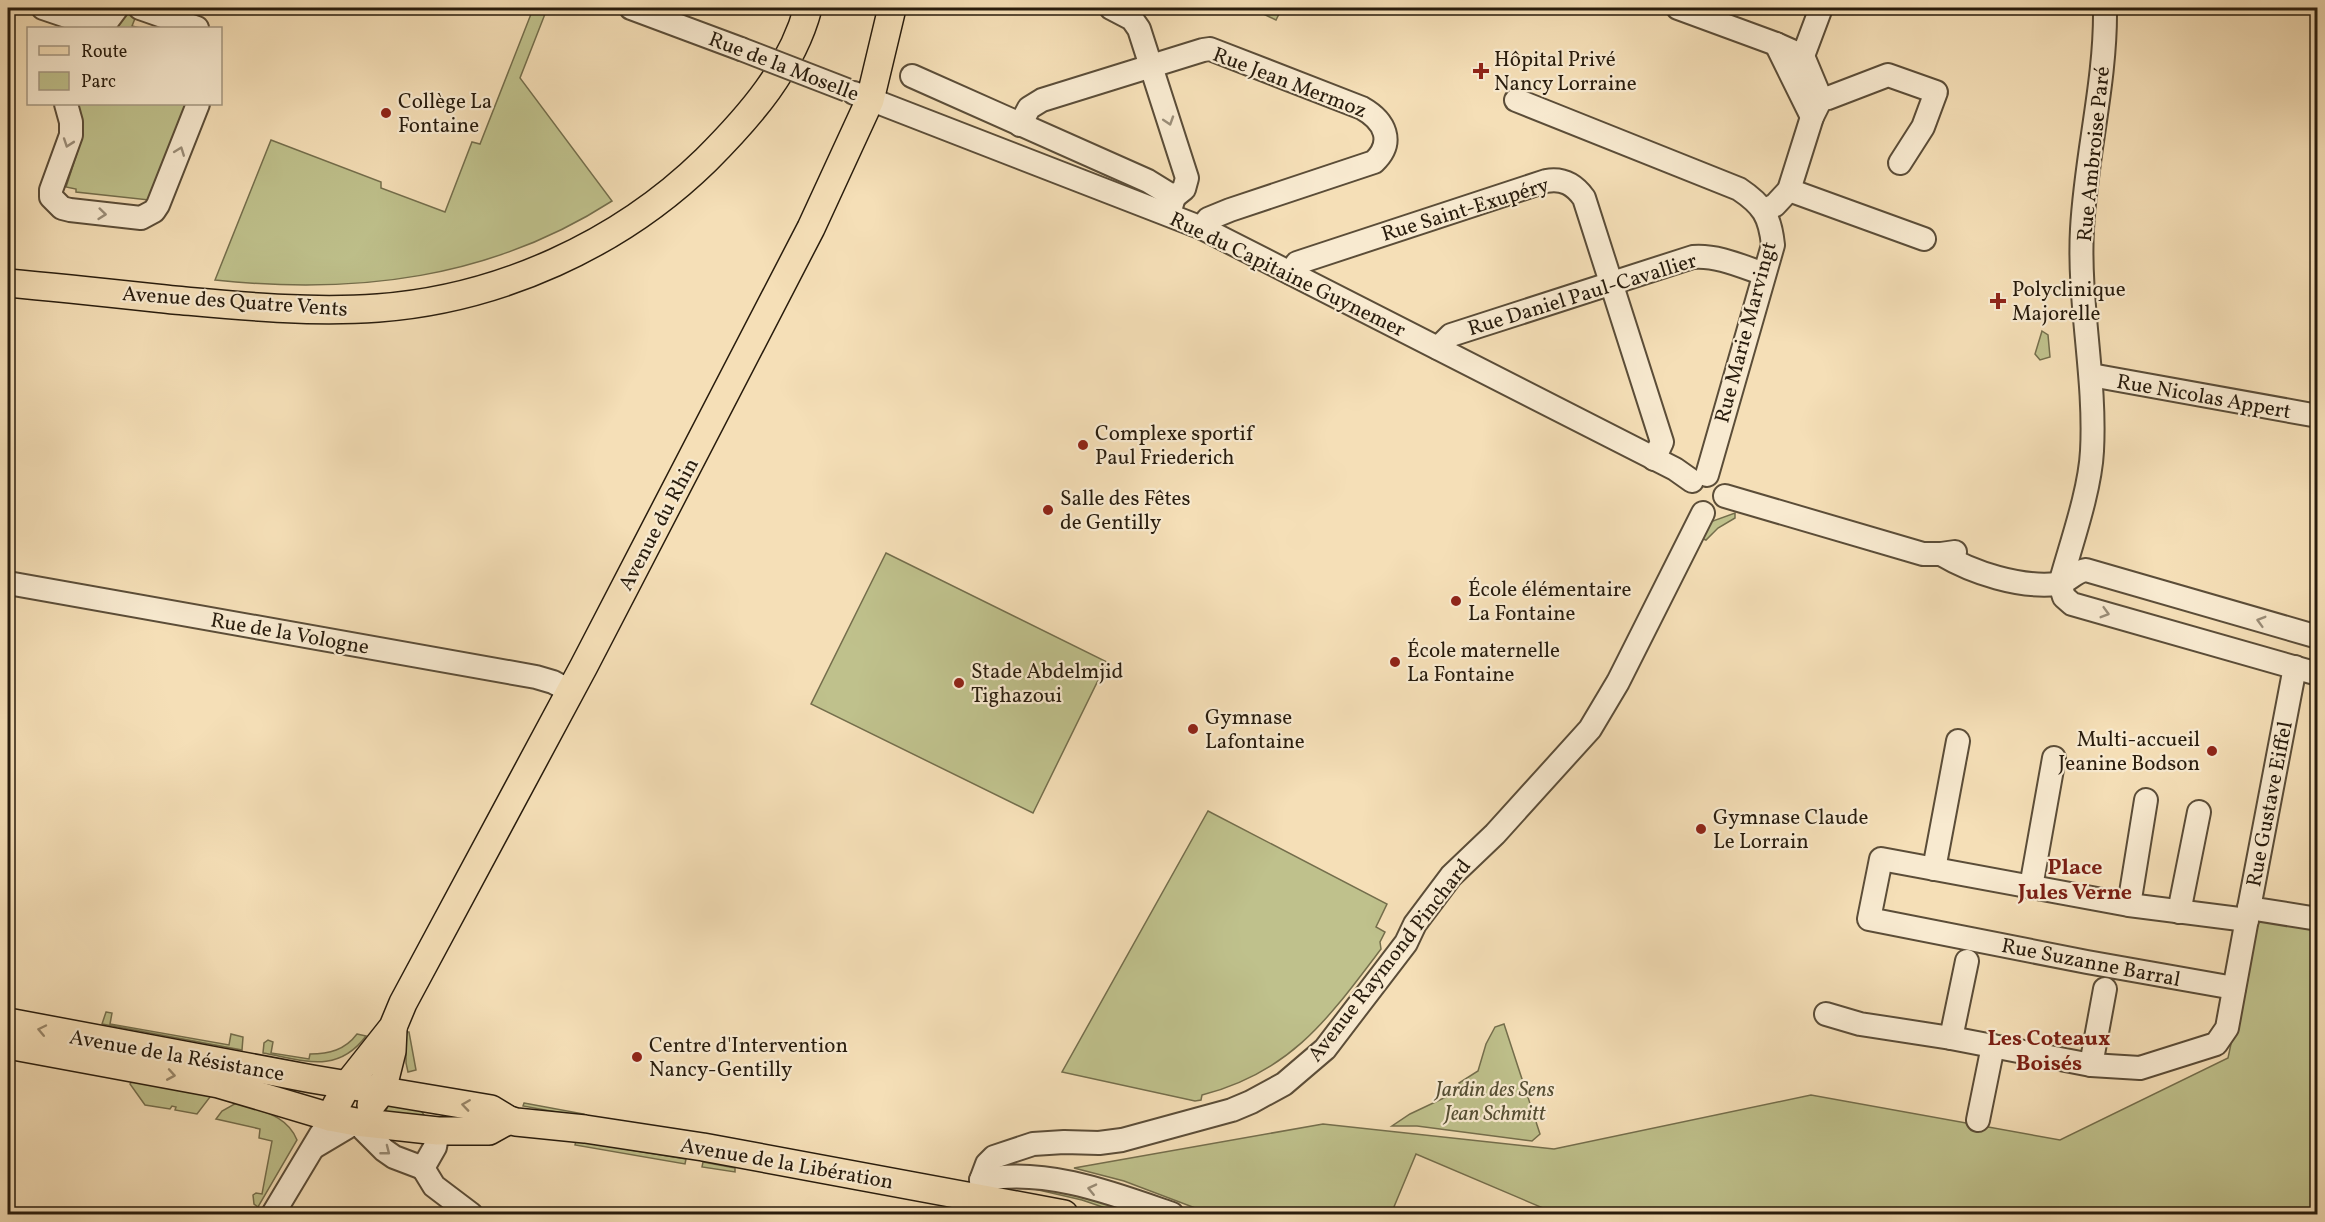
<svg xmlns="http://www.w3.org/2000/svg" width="2325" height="1222" font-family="Vollkorn,serif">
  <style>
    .green { fill: #bfc18c; stroke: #746e4c; stroke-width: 1.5 }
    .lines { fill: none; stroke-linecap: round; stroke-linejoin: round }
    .minor-casing { stroke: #5b4d38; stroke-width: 26 }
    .major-casing { stroke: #281c0d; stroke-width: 30 }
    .minor { stroke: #f8ead0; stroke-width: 22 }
    .major { stroke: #f5dfb7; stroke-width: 27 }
    .minor-bridge-casing { stroke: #5b4d38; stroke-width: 26; stroke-linecap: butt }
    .minor-bridge { stroke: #f8ead0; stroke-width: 22 }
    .oneway { stroke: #9a8d78 }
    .oneway2 { stroke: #99876a }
    .poi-dot { fill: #8f2418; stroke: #f8ead0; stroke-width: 2 }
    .labels { text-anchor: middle; stroke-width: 4.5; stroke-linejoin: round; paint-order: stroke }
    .poi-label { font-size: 21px; fill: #281c0d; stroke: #f8ead0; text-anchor: start }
    .street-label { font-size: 21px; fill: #281c0d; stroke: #f8ead0 }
    .park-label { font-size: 21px; font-style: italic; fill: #554e33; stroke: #f8ead0 }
    .neighbourhood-label { font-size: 22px; font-weight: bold; fill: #7a1f14; stroke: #f8ead0 }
  </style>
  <rect width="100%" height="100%" fill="#f5dfb7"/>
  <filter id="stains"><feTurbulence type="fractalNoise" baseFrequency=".00333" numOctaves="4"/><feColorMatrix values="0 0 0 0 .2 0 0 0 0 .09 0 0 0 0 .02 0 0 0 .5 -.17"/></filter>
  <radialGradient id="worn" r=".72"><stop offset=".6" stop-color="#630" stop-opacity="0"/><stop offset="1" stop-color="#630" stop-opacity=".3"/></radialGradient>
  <g class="green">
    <path d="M1251 8H1282L1276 20Z"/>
    <path d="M533 9 545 14 520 78 612 201C491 279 355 295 215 280L271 140 381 182V188L445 212 472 142 480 144Z"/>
    <path d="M127 14 136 16 132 26 140 28H112Z"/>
    <path d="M77 104H186L149 200 76 192V189L66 187 82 138Z"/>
    <path d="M2042 331 2048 335 2050 357 2040 360 2035 354Z"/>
    <path d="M1735 513V518L1718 528 1706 540 1701 538 1710 522Z"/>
    <path d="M886 553 1107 662 1033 813 811 704Z"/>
    <path d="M1208 811 1387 904 1376 927 1385 932 1380 942 1381 949C1328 1019 1291 1072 1202 1095L1201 1100 1195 1101 1062 1072Z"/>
    <path d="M2258 917 2317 927V1214H1557L1416 1154 1391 1214H1211L1124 1181 1074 1168 1323 1124 1554 1149 1811 1095 2060 1140 2228 1058Z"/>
    <path d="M106 1012 112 1013 110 1024 229 1045 231 1034 243 1037 242 1050 102 1024Z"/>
    <path d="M1504 1024 1540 1134 1532 1141 1417 1126H1392L1410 1114 1463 1089 1459 1083 1478 1071 1486 1044 1495 1027Z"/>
    <path d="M406 1032H409L416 1070 408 1072 406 1063Z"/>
    <path d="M357 1034 366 1036C337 1075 303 1060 263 1053L264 1043 268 1040 273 1042 271 1053 309 1059 310 1054C329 1054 345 1050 357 1034Z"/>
    <path d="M132 1081 209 1095 210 1097 197 1114 175 1110 176 1107 172 1106 170 1109 145 1105 130 1084Z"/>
    <path d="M238 1102C261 1111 287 1115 297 1140L258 1207 254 1204 253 1195 256 1193 262 1194 272 1141 259 1138 260 1129 216 1119 222 1111Z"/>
    <path d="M524 1103 584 1114V1117L523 1106Z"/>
    <path d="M389 1104 420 1109 426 1118 384 1115Z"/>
    <path d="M576 1141 686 1159 685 1164 575 1145Z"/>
    <path d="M703 1162 735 1168V1172L702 1167Z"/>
    <path d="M1017 1185 1060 1190 1151 1214H1123L1082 1200Z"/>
  </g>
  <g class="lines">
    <g class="minor-casing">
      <g id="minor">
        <path d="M43 8 102 28"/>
        <path d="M140 8 197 28"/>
        <path d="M631 8 741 49"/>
        <path d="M1111 8 1132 19 1139 29 1187 178 1184 189 1174 197"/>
        <path d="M1678 8 1776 44 1803 56 1821 99 1812 117 1789 190 1775 205 1764 211"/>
        <path d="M102 28 117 8"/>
        <path d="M1776 44 1812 117"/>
        <path d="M1803 56 1821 8"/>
        <path d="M912 76 1148 181 1174 197 1169 214"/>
        <path d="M854 93 1202 228 1675 469 1692 481"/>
        <path d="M1821 99 1828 98 1888 75 1936 92 1923 127 1900 163"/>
        <path d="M1516 100 1739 189C1763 205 1770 216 1773 245L1707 475"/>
        <path d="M66 104 71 122V135L51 190V197L62 208 70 210 141 218 154 211 158 205 198 104"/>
        <path d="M1020 125 1029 108 1042 100 1203 50 1210 49 1362 108C1385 121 1395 142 1374 162L1230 210 1208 219 1202 228"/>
        <path d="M1789 190 1924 239"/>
        <path d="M1291 273 1297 263 1303 261 1546 181C1563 178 1574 184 1584 198L1662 442 1654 459"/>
        <path d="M1438 348 1451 335 1693 257C1717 255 1741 266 1764 274"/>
        <path d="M2091 375 2318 416"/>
        <path d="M1725 496 1923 554H1941L1955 552"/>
        <path d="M1941 554C1973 573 2020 588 2057 584 2068 583 2074 571 2086 570L2318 637"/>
        <path d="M8 583 536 677 553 682 570 691"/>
        <path d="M2060 584C2071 544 2090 491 2092 451 2096 377 2078 303 2082 229 2086 154 2106 82 2105 8"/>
        <path d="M2060 584 2064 597 2072 604 2318 674"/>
        <path d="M2295 667 2249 908 2318 919"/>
        <path d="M1934 869 1958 741"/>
        <path d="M2031 887 2054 758"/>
        <path d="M2129 905 2146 800"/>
        <path d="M2179 912 2199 812"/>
        <path d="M2234 988 2087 962 1869 919 1881 859 2129 905 2247 920"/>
        <path d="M1826 1014 1860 1024 1951 1038 2091 1065 2140 1068 2216 1044 2227 1028 2249 908"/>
        <path d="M1951 1038 1967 961"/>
        <path d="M2091 1065 2105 989"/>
        <path d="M1978 1120 1993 1046"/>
        <path d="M314 1147 356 1122 384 1150 394 1157 423 1168"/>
        <path d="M423 1168 434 1186 471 1214"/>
        <path d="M423 1168 435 1147 438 1131"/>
        <path d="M981 1180C1044 1167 1112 1193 1172 1214"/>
        <path d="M985 1199 981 1180 987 1164 994 1157 1033 1144 1064 1142 1099 1143 1122 1140 1232 1110 1251 1102 1284 1084 1325 1049 1406 943 1415 924 1451 876 1495 834 1590 729 1618 682 1703 513"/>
        <path d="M273 1214 321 1134"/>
      </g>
    </g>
    <g class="major-casing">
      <g id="major">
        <path d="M8 283C63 288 118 294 174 300 242 306 310 313 378 308 499 299 619 245 706 160 750 116 792 68 808 8"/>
        <path d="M8 1022 312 1079 491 1109 509 1120 516 1122 585 1129 703 1147 1064 1214"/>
        <path d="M8 1045 219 1084 330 1117 356 1122 438 1131H489L509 1120"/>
        <path d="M371 1105 382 1091 392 1051 393 1029"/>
        <path d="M330 1117 347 1085 393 1027 403 1003 584 666 811 228 870 100 892 8"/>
      </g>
    </g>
    <use href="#minor" class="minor"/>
    <use href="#major" class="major"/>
    <g class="minor-bridge-casing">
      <path id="minor-bridge" d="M741 49 847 90"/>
    </g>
    <use href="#minor-bridge" class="minor-bridge"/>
  </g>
  <defs><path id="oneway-chevron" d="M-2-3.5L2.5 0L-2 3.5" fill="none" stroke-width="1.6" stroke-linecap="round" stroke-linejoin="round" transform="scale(1.5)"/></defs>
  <g class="oneway">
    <use href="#oneway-chevron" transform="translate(1169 121) rotate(72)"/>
    <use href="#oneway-chevron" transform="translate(68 143) rotate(109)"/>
    <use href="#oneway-chevron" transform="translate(180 151) rotate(-69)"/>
    <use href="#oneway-chevron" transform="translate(102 214) rotate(6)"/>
    <use href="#oneway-chevron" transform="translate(2105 613) rotate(16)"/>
    <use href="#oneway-chevron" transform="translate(2261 621) rotate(-164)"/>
    <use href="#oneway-chevron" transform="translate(386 1151) rotate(38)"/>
    <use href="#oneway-chevron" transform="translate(1092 1189) rotate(-167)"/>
  </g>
  <g class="oneway2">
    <use href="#oneway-chevron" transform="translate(42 1030) rotate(-168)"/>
    <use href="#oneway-chevron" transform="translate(171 1075) rotate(10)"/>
    <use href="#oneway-chevron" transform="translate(466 1105) rotate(-172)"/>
  </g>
  <g class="poi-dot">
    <path d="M1478 62h6v6h6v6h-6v6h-6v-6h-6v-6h6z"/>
    <circle cx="386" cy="113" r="6"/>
    <path d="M1995 292h6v6h6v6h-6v6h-6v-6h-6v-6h6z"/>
    <circle cx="1083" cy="445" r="6"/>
    <circle cx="1048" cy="510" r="6"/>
    <circle cx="1456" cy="601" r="6"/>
    <circle cx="1395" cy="662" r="6"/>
    <circle cx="959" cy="683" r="6"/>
    <circle cx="1193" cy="729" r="6"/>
    <circle cx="2212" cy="751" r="6"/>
    <circle cx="1701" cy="829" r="6"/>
    <circle cx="637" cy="1057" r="6"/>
  </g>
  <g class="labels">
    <g class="poi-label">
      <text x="1494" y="66">Hôpital Privé<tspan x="1494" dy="24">Nancy Lorraine</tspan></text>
      <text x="398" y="108">Collège La<tspan x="398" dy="24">Fontaine</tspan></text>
      <text x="2012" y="296">Polyclinique<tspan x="2012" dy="24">Majorelle</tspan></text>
      <text x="1095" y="440">Complexe sportif<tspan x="1095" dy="24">Paul Friederich</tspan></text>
      <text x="1060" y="505">Salle des Fêtes<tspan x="1060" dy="24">de Gentilly</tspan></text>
      <text x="1468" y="596">École élémentaire<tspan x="1468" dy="24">La Fontaine</tspan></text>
      <text x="1407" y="657">École maternelle<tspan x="1407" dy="24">La Fontaine</tspan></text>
      <text x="971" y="678">Stade Abdelmjid<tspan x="971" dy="24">Tighazoui</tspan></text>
      <text x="1205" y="724">Gymnase<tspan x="1205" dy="24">Lafontaine</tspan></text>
      <text x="2200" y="746" text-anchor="end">Multi-accueil<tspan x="2200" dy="24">Jeanine Bodson</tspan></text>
      <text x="1713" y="824">Gymnase Claude<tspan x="1713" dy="24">Le Lorrain</tspan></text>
      <text x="649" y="1052">Centre d'Intervention<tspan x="649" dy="24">Nancy-Gentilly</tspan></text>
    </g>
    <g class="street-label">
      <text transform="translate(784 66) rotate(21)" y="7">Rue de la Moselle</text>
      <text transform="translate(1290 82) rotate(21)" y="7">Rue Jean Mermoz</text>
      <text transform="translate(2093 154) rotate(-84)" y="7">Rue Ambroise Paré</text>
      <text transform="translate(1465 209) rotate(-17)" y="7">Rue Saint-Exupéry</text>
      <text transform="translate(1288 274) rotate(26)" y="7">Rue du Capitaine Guynemer</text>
      <text transform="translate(1582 294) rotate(-17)" y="7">Rue Daniel Paul-Cavallier</text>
      <text transform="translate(235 301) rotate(4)" y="7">Avenue des Quatre Vents</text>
      <text transform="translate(1745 332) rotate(-75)" y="7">Rue Marie Marvingt</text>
      <text transform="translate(2204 396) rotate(10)" y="7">Rue Nicolas Appert</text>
      <text transform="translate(658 524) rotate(-62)" y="7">Avenue du Rhin</text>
      <text transform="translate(290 633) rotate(10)" y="7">Rue de la Vologne</text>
      <text transform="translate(2269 804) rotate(-79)" y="7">Rue Gustave Eiffel</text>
      <text transform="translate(1389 960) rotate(-52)" y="7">Avenue Raymond Pinchard</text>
      <text transform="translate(2091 962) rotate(11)" y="7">Rue Suzanne Barral</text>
      <text transform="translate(177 1055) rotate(10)" y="7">Avenue de la Résistance</text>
      <text transform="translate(787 1163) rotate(10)" y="7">Avenue de la Libération</text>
    </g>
    <g class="park-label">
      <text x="1495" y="1096">Jardin des Sens<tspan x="1495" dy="24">Jean Schmitt</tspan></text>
    </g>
    <g class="neighbourhood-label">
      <text x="2075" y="874">Place<tspan x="2075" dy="25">Jules Verne</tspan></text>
      <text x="2049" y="1045">Les Coteaux<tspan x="2049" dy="25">Boisés</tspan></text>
    </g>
  </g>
  <rect width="2325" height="1222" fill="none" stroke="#f5dfb7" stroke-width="30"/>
  <rect x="9" y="9" width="2307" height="1204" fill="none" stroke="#281c0d" stroke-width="3"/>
  <rect x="15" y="15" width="2295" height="1192" fill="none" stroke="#281c0d" stroke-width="1.5"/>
  <rect x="27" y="27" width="195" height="78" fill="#f8ead0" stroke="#a59882" stroke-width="1.5"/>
  <rect x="39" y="46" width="30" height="9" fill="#f5dfb7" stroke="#a59882" stroke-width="1.5"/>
  <text x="81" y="57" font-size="18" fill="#281c0d">Route</text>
  <rect x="39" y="72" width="30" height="18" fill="#bfc18c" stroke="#a59882" stroke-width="1.5"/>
  <text x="81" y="87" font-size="18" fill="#281c0d">Parc</text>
  <rect width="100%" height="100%" filter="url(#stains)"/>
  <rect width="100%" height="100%" fill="url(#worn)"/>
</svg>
